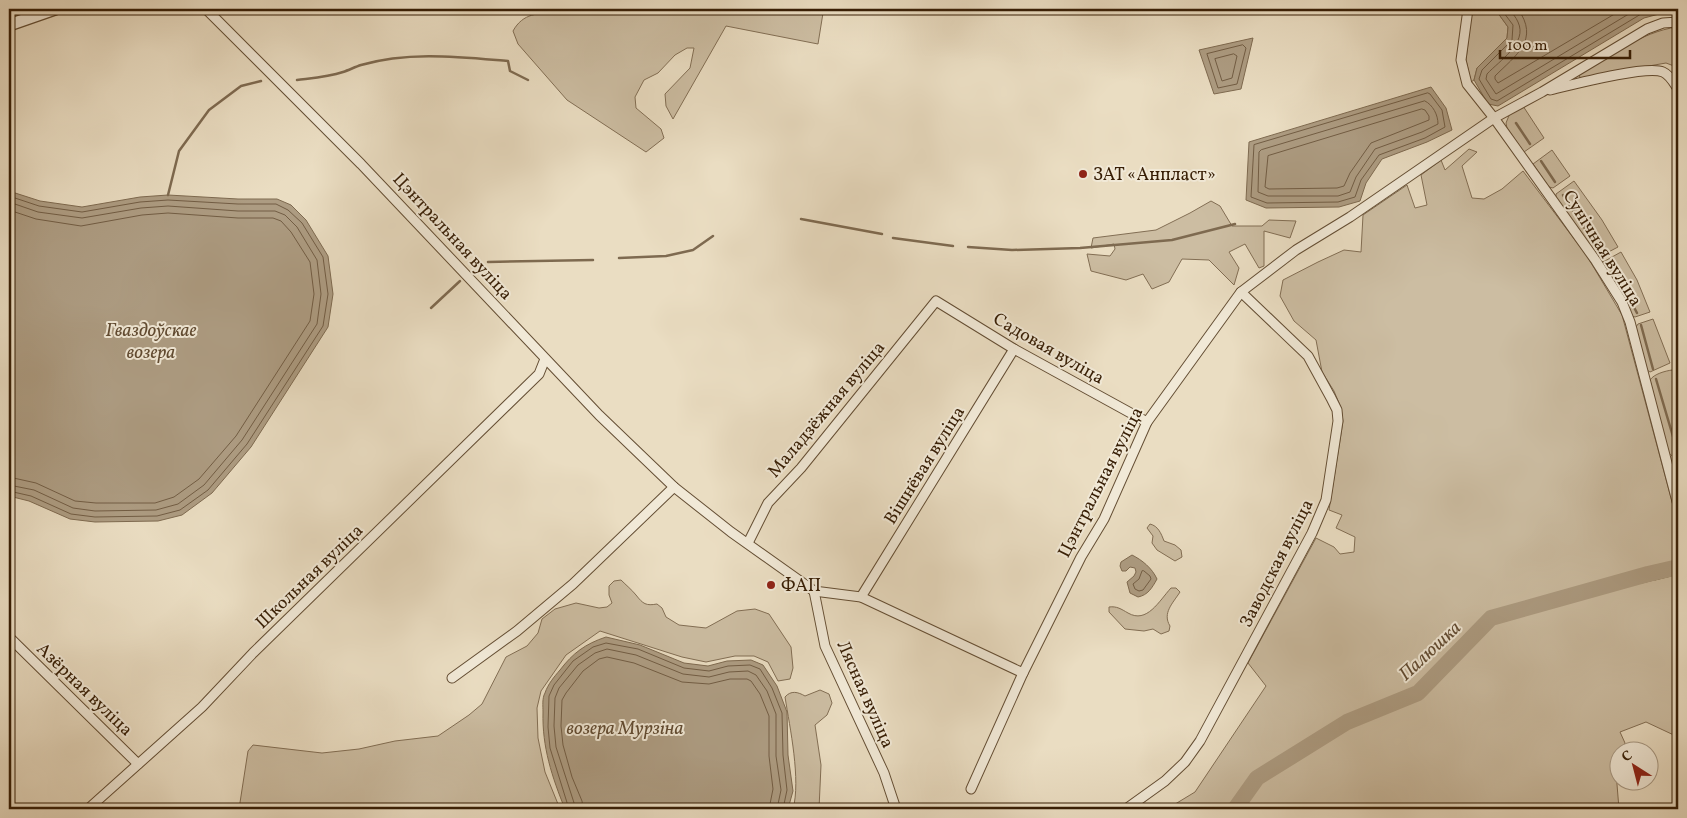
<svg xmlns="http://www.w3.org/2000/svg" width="1687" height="818" font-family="Vollkorn,serif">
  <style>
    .green { fill: #ccbda2; stroke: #826e54 }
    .water { fill: #ad9c82; stroke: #7e6a50 }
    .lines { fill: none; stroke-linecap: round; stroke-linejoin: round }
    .shore { stroke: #725d44; stroke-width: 1 }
    .stream { stroke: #7e6a50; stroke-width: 2.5 }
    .river { stroke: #ad9c82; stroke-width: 16 }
    .minor-casing { stroke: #644e34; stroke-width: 11 }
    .tertiary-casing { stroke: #644e34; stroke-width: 14 }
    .minor { stroke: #f1e9d7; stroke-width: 9 }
    .tertiary { stroke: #f1e9d7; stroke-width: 11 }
    .poi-dot { fill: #8f2418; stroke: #f1e9d7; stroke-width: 2 }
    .labels { text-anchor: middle; stroke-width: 4; stroke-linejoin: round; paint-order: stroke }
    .poi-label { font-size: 18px; fill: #371e05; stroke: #f1e9d7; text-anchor: start }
    .street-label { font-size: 18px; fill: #371e05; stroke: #f1e9d7 }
    .water-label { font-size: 19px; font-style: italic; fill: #604a31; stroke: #f1e9d7 }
  </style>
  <rect width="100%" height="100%" fill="#eaddc2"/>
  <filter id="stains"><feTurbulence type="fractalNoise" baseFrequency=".004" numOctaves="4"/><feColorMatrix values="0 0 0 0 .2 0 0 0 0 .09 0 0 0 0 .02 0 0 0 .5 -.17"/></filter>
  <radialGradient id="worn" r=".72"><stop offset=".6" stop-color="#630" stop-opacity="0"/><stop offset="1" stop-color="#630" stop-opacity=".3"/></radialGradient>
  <g class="green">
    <path d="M560 9H822L823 13 818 44 726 26 673 119 666 106 665 94 690 68 694 48H687L675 55 658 73 644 80 635 97 636 108 661 129 664 138 646 152 567 100 518 44 513 31C523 13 538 13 557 13Z"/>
    <path d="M1472 9H1495L1508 27 1507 38 1477 68 1474 80 1471 82 1466 60Z"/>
    <path d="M1677 27 1678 29V72L1674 66 1666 63 1580 78 1579 74C1609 57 1641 32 1677 27Z"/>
    <path d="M1523 106 1544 138 1524 152 1507 128 1506 123 1510 113Z"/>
    <path d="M1469 149 1477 152 1462 166 1472 198 1484 199 1502 189 1523 171 1587 256 1622 315 1678 524V563L1673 564 1669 563 1639 571 1642 583 1671 576 1678 572V737L1646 722 1620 732 1625 743 1623 750H1620L1619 761 1616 772 1619 809H1167L1195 792 1266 686 1248 663 1316 538 1334 547 1340 554 1354 552 1355 537 1336 528 1342 515 1329 510 1343 421 1341 408 1334 391 1322 372 1316 340 1294 321 1280 296 1283 280 1318 262 1344 250 1361 252 1363 215 1407 185 1415 208 1427 205 1421 175 1441 160 1445 170Z"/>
    <path d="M1552 150 1570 176 1553 188 1549 187 1533 164Z"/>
    <path d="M1574 181 1602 220 1618 247 1599 257 1597 256 1556 197V194Z"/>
    <path d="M1211 201 1220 206 1232 226H1262L1269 220 1296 221 1290 238 1264 231V266L1259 268 1245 244 1229 252 1239 268 1234 285 1209 260 1182 259 1169 282 1152 289 1143 274 1126 280 1091 271 1087 254 1110 256 1115 249 1114 244 1091 248 1093 238 1156 230 1190 213Z"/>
    <path d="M1621 252 1637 280 1650 312 1635 317 1632 316 1602 264 1603 262Z"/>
    <path d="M1653 319 1670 363 1650 372 1647 370 1636 327 1638 324Z"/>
    <path d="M1672 370 1678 387V457C1673 458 1671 455 1668 452L1650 380C1654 374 1665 371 1672 370Z"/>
    <path d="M1150 524C1158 526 1161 533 1164 541L1175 545 1181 550 1182 557 1175 561 1157 550 1152 543 1153 536 1147 528Z"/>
    <path d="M621 580C626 585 632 590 636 595 643 604 646 606 657 604L662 608 666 617 679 625 706 628 737 611 755 609 769 614 791 647 793 668 790 679 778 681 768 662 754 656H735L706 662 682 657 600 631 566 655 541 691 537 708 538 738 545 772 560 809H239L248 751 253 745 322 753 359 749 395 741 438 736 469 715 482 704 506 657 527 646 538 633 542 619 555 609 576 603 599 608 607 607 612 603 609 595V586L614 581Z"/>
    <path d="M1171 588H1176L1180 592C1173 603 1162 613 1170 626L1169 631 1161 634 1153 629 1144 631 1125 629 1109 612V607C1117 606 1121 609 1128 613 1147 624 1159 601 1171 588Z"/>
    <path d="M820 690 829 694 832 703 827 715 815 725 821 765 819 809H793C801 780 790 728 785 697 791 690 798 692 805 696Z"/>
  </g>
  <g class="water">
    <path d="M1495 9H1678L1644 18 1498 106 1488 104 1474 80 1477 68 1507 38 1508 27Z"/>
    <path d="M1253 38 1241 89 1214 94 1199 50Z"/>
    <path d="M1431 87 1446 108 1452 130 1427 142 1382 159 1366 183 1360 201 1339 207 1266 208 1246 200 1249 142Z"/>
    <path d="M9 191 40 201 82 207 140 197 168 195 238 199H277L291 205 306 220 328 256 333 294 328 327 251 447 212 493 182 515 158 521 95 522 70 519 29 501 9 496Z"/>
    <path d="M1132 555C1142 560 1152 568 1157 579 1152 588 1148 595 1138 597L1130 593 1127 582 1134 576 1136 572 1135 568 1130 567 1126 571H1122L1120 566 1121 562Z"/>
    <path d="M1669 563 1673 564 1675 572 1671 576 1655 580 1648 574 1652 566Z"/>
    <path d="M606 637 640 645 684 663 708 666 727 661 751 660 763 665 777 686 787 712 788 755 793 791 788 809H565C552 777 542 747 543 712 543 706 542 698 545 693 548 684 554 677 560 670 573 653 585 644 606 637Z"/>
  </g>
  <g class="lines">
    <g class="shore">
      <path d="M1501 9 1513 25 1512 40 1482 70 1479 79 1491 99 1497 101 1641 14 1659 9"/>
      <path d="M1509 9C1512 13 1516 17 1518 22 1528 43 1499 61 1487 74L1486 79 1496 94 1637 9"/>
      <path d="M1518 9C1540 40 1516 55 1495 76V79L1498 83 1623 9"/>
      <path d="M1243 45 1246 48 1237 84 1218 88 1207 54Z"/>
      <path d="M1234 54 1237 56 1232 78 1222 81 1215 59Z"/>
      <path d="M1428 93 1430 94 1442 110 1445 127 1425 138 1379 155 1361 180 1355 197 1338 202 1267 203 1251 197 1254 145Z"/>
      <path d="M1425 101C1433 105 1438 115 1438 124L1422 132 1375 149 1356 177 1350 192 1338 196H1268L1258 192 1259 152 1261 150Z"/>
      <path d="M1422 109 1425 110 1429 116V120L1371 143 1350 173 1344 186 1337 188 1269 189 1265 187 1268 156Z"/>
      <path d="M9 196 39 206 82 212 140 202 168 200 238 204H276L288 210 302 223 323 257 328 294 323 326 247 444 208 490 180 510 157 516 95 517 71 514 31 496 9 491"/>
      <path d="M9 202 38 212 82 218 141 208 168 206 238 211H275L285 215 297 227 317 260 321 294 317 324 242 440 204 485 178 504 156 510 95 511 73 508 34 490 9 485"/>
      <path d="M9 210 36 219 81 226 142 215 168 213 238 218H273L281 221 291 232 310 262 314 294 310 321 236 436 199 479 174 497 155 503H96L75 501 36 483 9 477"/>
      <path d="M1144 571 1150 576 1151 579 1143 590 1139 591 1135 589 1133 584 1139 579 1142 571Z"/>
      <path d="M569 809 550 748 548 727 549 696 554 685 573 661 593 647 606 643 638 649 684 668 709 671 728 666 750 665 760 669 772 688 782 713 783 755 787 790 783 809"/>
      <path d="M576 809 556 747 554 726 555 698 559 688 578 665 595 653 607 649 636 655 683 674 709 677 729 672 748 671 756 675 767 691 776 714V756L781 790 777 809"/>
      <path d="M583 809 582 801 572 777 563 745 561 726 562 700 566 693 583 671 599 659 607 657 634 663 682 682 709 684 730 679H747L751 681 760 694 769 716V756L773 789 769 809"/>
    </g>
    <g class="stream">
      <path d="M297 80C313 78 328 77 343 72 349 70 355 67 361 65 409 51 460 57 508 61L510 71 528 80"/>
      <path d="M1516 123 1530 144"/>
      <path d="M1541 161 1555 182"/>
      <path d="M168 195 179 151 209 110 241 86 261 81"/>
      <path d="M1563 195 1601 253"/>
      <path d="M801 219 882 234"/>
      <path d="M893 238 953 246"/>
      <path d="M968 247 1012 250 1080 248 1172 240 1235 224"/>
      <path d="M619 258 666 256 693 250 713 236"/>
      <path d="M488 262 593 260"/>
      <path d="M1608 264 1625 290 1637 313"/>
      <path d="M431 308 460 281"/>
      <path d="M1641 325 1653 369"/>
      <path d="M1656 379 1677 450"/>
    </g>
    <path class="river" d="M1235 809 1257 778 1347 722 1418 693 1491 618 1648 574 1674 568"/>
    <g class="minor-casing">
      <g id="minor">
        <path d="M206 9 361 164 599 415 674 487 731 532 814 591 861 597 1023 673 1081 557 1104 519 1147 422 1241 292 1296 250 1350 217 1494 118 1542 92 1647 29 1663 23 1678 22"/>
        <path d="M1468 9 1461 60 1467 84 1494 118 1596 261 1622 302 1630 322 1678 505"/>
        <path d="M1550 90C1571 85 1646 65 1663 72 1670 75 1674 83 1678 89"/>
        <path d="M748 543 768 503 801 468 936 301 1014 349 1147 422"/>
        <path d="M814 591 825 646 884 773 896 809"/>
        <path d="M861 597 1014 349"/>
        <path d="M9 637 138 764"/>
        <path d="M452 678 517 631 573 584 674 487"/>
        <path d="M971 789 1023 673"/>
        <path d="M88 809 202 707 253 653 539 374 545 359"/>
        <path d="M1126 809 1165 781 1185 762 1200 741 1312 533 1326 500 1338 421 1337 410 1331 398 1308 356 1241 292"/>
      </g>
    </g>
    <g class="tertiary-casing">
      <path id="tertiary" d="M9 25 55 9"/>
    </g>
    <use href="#minor" class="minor"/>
    <use href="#tertiary" class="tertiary"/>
  </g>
  <g class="poi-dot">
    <circle cx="1083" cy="174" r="5"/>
    <circle cx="771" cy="585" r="5"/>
  </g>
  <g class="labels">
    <g class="poi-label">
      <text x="1093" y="180">ЗАТ «Анпласт»</text>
      <text x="781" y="591">ФАП</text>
    </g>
    <g class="street-label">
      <text transform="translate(453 236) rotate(47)" y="6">Цэнтральная вуліца</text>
      <text transform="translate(1603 248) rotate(58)" y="6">Сунічная вуліца</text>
      <text transform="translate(1049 348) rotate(30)" y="6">Садовая вуліца</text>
      <text transform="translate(826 409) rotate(-50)" y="6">Маладзёжная вуліца</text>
      <text transform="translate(924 465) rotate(-58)" y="6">Вішнёвая вуліца</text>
      <text transform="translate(1100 482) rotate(-63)" y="6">Цэнтральная вуліца</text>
      <text transform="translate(1276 563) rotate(-63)" y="6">Заводская вуліца</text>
      <text transform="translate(309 576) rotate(-44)" y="6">Школьная вуліца</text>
      <text transform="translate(85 689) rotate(44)" y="6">Азёрная вуліца</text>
      <text transform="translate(866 694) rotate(66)" y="6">Лясная вуліца</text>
    </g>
    <g class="water-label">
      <text x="151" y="336">Гваздоўскае<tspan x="151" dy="22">возера</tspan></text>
      <text transform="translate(1429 650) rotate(-43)" y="7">Палюшка</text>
      <text x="625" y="734">возера Мурзіна</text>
    </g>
  </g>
  <rect width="1687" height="818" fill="none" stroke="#eaddc2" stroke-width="30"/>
  <rect x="10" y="10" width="1667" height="798" fill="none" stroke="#371e05" stroke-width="2.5"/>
  <rect x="15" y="15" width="1657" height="788" fill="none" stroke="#371e05"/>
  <g transform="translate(1634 766) rotate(324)"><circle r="24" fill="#f1e9d7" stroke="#a79883"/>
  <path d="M0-4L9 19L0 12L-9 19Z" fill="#8f2418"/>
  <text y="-8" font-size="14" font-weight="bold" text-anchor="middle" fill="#371e05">С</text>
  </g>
  <path d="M1500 50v8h130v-8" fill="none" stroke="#371e05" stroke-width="2.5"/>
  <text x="1507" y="50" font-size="15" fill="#371e05" stroke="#f1e9d7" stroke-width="4" paint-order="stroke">100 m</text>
  <rect width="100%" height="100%" filter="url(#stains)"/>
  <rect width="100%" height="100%" fill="url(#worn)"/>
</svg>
